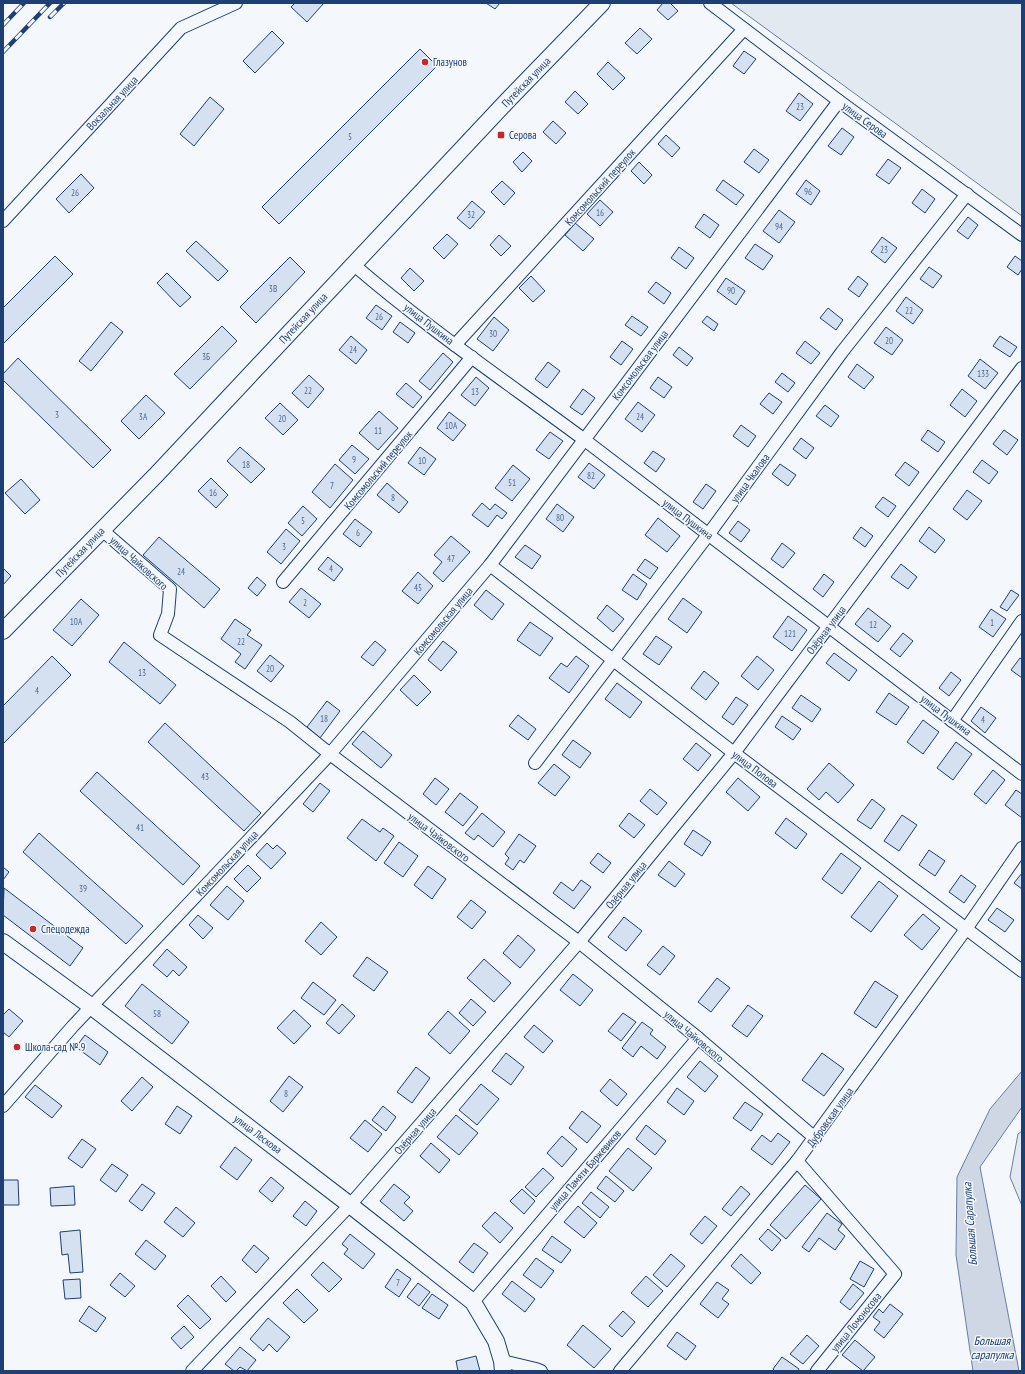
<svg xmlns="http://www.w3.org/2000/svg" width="1025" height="1374" font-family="'PT Sans Narrow',sans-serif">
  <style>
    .green { fill: #e3e9f0; stroke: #687fa3 }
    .water { fill: #cfd7e4; stroke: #687fa3 }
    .building { fill: #d5e0f0; stroke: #1d3f73 }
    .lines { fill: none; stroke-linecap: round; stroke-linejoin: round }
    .street-casing { stroke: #1d3f73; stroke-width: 14 }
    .secondary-casing { stroke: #1d3f73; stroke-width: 18 }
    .street { stroke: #f4f7fb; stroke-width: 12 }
    .secondary { stroke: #f4f7fb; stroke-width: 16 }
    .rail-casing { stroke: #1d3f73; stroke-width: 4.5 }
    .rail { stroke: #f4f7fb; stroke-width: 3; stroke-dasharray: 9; stroke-linecap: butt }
    .poi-dot { fill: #c62828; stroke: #f4f7fb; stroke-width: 1.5 }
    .labels { text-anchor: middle; stroke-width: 3; stroke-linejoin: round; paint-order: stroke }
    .number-label { font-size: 9px; fill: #4b6792 }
    .poi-label { font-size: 11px; fill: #1d3f73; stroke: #f4f7fb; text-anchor: start }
    .street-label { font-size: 11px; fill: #1d3f73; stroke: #f4f7fb }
    .water-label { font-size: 12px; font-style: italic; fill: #1d3f73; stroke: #f4f7fb }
  </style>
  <rect width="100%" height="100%" fill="#f4f7fb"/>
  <g class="green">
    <path d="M731 3H1022V216Z"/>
    <path d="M1022 1131V1206L1010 1177 1018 1134Z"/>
  </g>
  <path class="water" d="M1022 1071V1107L980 1167 1019 1371H973L956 1255 957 1177 990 1109Z"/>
  <g class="building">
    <path d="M295 3H324L307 22 291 7Z"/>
    <path d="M486 3H500L495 9Z"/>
    <path d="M663 3H670L678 11 668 20 657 10Z"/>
    <path d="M640 28 652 39 637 54 625 43Z"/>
    <path d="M272 31 284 43 255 73 243 61Z"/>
    <path d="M420 49 437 66 279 224 262 207Z"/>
    <path d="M744 51 756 59 744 74 733 66Z"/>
    <path d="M608 62 625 78 613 90 597 74Z"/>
    <path d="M575 91 588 104 578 114 565 102Z"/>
    <path d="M799 93 813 104 800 121 786 111Z"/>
    <path d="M210 97 224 109 194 146 180 134Z"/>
    <path d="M553 121 566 133 556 144 543 132Z"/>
    <path d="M842 128 854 137 841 155 828 146Z"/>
    <path d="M666 135 680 148 672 157 658 144Z"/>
    <path d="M754 149 769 160 759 173 744 162Z"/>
    <path d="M523 152 532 161 522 172 513 162Z"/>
    <path d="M888 159 901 168 889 184 876 175Z"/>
    <path d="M639 162 652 175 644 184 631 171Z"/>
    <path d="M81 174 94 188 69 213 56 199Z"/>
    <path d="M723 180 744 195 736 205 716 190Z"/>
    <path d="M806 180 820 191 811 205 796 194Z"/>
    <path d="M502 181 515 193 504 205 491 192Z"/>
    <path d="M922 189 935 199 925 213 912 203Z"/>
    <path d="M600 200 613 212 600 226 587 214Z"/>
    <path d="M472 201 485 212 470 229 457 218Z"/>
    <path d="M779 210 795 222 779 243 763 231Z"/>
    <path d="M704 214 719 225 710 238 695 227Z"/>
    <path d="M968 217 978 225 968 239 957 231Z"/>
    <path d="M575 223 594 239 583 251 565 235Z"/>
    <path d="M447 234 458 244 444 259 433 248Z"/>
    <path d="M499 235 511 246 501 256 490 245Z"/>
    <path d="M882 237 897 248 885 263 871 252Z"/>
    <path d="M196 241 228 271 218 281 186 251Z"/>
    <path d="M755 244 773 256 763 270 745 258Z"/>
    <path d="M679 247 694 258 686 269 671 258Z"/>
    <path d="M55 256 73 274 4 343 3 341V308Z"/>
    <path d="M1015 256 1022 261V269L1018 275 1007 267Z"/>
    <path d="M290 257 305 272 256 323 240 307Z"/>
    <path d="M929 267 942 276 933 288 920 279Z"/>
    <path d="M410 268 424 281 414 291 401 278Z"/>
    <path d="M167 273 191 297 180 307 157 283Z"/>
    <path d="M531 276 545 291 533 302 519 288Z"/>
    <path d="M858 276 868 284 859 297 848 289Z"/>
    <path d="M726 278 745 291 736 305 717 291Z"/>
    <path d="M656 282 671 293 664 304 648 292Z"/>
    <path d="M906 297 923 310 913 324 896 311Z"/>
    <path d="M376 305 392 316 382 330 366 318Z"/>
    <path d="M828 308 843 320 836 330 820 318Z"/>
    <path d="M632 316 648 327 641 336 625 325Z"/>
    <path d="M707 316 718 324 714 331 702 322Z"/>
    <path d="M494 317 509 330 493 351 477 339Z"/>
    <path d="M111 322 123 332 91 371 79 361Z"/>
    <path d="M400 322 415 333 408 343 393 332Z"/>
    <path d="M222 326 237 341 190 389 174 374Z"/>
    <path d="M886 327 903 340 892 355 874 343Z"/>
    <path d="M351 336 367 350 356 364 339 350Z"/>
    <path d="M1000 336 1017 347 1010 357 993 346Z"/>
    <path d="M622 341 633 349 621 365 610 357Z"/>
    <path d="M805 341 820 353 811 364 796 353Z"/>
    <path d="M679 347 693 358 687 366 673 355Z"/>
    <path d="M443 353 453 362 430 390 419 381Z"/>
    <path d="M18 358 111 450 93 468 3 380V374Z"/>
    <path d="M980 359 998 373 985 389 968 376Z"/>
    <path d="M548 362 560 371 547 388 535 379Z"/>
    <path d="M857 364 874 377 864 389 848 377Z"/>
    <path d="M782 373 795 383 788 392 775 382Z"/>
    <path d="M309 375 324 389 308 408 292 393Z"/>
    <path d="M476 377 489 388 475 406 461 395Z"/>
    <path d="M658 377 672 387 664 398 650 388Z"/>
    <path d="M406 383 422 397 413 408 396 394Z"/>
    <path d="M583 389 595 398 582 415 570 407Z"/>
    <path d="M962 389 977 401 965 417 950 405Z"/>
    <path d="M769 393 782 402 773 414 760 404Z"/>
    <path d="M146 395 165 413 139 439 121 421Z"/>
    <path d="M638 402 655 415 642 432 625 419Z"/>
    <path d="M280 403 298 420 283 435 265 418Z"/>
    <path d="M825 405 839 416 831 427 816 416Z"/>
    <path d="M379 411 398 428 378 450 359 433Z"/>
    <path d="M449 412 466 425 453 441 437 428Z"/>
    <path d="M741 425 756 436 748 447 733 436Z"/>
    <path d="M928 430 945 442 938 452 921 440Z"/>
    <path d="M1004 430 1018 440 1007 455 993 444Z"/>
    <path d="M550 432 563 441 549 459 536 450Z"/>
    <path d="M801 438 814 448 806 459 793 449Z"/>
    <path d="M352 445 369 459 355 474 339 460Z"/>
    <path d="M240 447 265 469 251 483 227 461Z"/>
    <path d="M420 447 436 459 424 475 408 463Z"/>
    <path d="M653 451 665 459 656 472 644 463Z"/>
    <path d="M982 460 998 472 989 484 973 472Z"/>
    <path d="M905 462 919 472 909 486 895 475Z"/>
    <path d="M589 463 605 475 594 489 578 477Z"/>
    <path d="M335 464 353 480 330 508 312 492Z"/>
    <path d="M780 464 796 475 788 486 772 474Z"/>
    <path d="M513 465 530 479 512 501 495 488Z"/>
    <path d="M211 478 228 495 216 508 198 491Z"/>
    <path d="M21 479 40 500 25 514 5 493Z"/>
    <path d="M387 483 408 502 399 513 377 495Z"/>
    <path d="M706 484 716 491 703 509 693 502Z"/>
    <path d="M967 490 982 501 967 520 953 509Z"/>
    <path d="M883 497 896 506 888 517 875 507Z"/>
    <path d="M482 503 490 510 495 504 507 513 502 519 497 515 488 527 472 515Z"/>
    <path d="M557 504 574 517 563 532 546 519Z"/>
    <path d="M303 506 317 519 302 536 288 523Z"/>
    <path d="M658 518 680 536 667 552 645 535Z"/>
    <path d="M355 519 372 532 360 547 343 534Z"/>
    <path d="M738 521 750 530 741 542 729 533Z"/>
    <path d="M861 527 873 536 865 547 853 538Z"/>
    <path d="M929 527 945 540 935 553 919 541Z"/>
    <path d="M286 529 300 541 281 564 267 552Z"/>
    <path d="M451 536 470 552 443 582 433 573 442 562 434 555Z"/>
    <path d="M159 537 220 589 204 608 143 555Z"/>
    <path d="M782 543 795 553 783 568 771 559Z"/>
    <path d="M525 545 541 556 532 569 515 557Z"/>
    <path d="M328 557 343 569 334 581 318 569Z"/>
    <path d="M645 559 658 568 650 579 637 570Z"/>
    <path d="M901 564 917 577 908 589 891 577Z"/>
    <path d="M3 568 11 576 3 585Z"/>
    <path d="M418 572 433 586 418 604 402 591Z"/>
    <path d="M633 574 647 584 637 600 622 590Z"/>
    <path d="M824 574 834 582 823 597 813 589Z"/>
    <path d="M257 577 266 585 257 596 248 588Z"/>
    <path d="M301 588 321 604 309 618 289 602Z"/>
    <path d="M486 590 504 604 492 620 474 605Z"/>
    <path d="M1011 590 1019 595 1007 611 1000 607Z"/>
    <path d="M683 598 702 612 687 633 668 619Z"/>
    <path d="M81 599 99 615 72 646 53 630Z"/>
    <path d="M607 605 624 619 613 632 597 618Z"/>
    <path d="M868 608 891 626 878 642 855 624Z"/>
    <path d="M991 609 1006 619 993 637 979 627Z"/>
    <path d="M788 616 807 630 792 651 773 637Z"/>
    <path d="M235 619 251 630 247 635 262 645 245 669 235 662 241 654 221 639Z"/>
    <path d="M530 622 553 638 540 656 517 640Z"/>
    <path d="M903 633 913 641 900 657 890 649Z"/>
    <path d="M656 636 672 647 659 665 643 654Z"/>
    <path d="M375 641 386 650 373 666 361 657Z"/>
    <path d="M443 641 457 652 441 671 428 660Z"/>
    <path d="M124 642 176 685 160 704 109 662Z"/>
    <path d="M834 653 857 670 849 681 826 663Z"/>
    <path d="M270 655 284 666 271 682 257 671Z"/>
    <path d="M52 656 71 675 3 744V706Z"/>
    <path d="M576 656 589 666 569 693 549 678 561 663 567 667Z"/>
    <path d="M757 656 774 670 758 690 741 676Z"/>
    <path d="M1020 658 1022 659V678L1011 670Z"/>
    <path d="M704 671 719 683 706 700 691 688Z"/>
    <path d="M951 672 961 680 949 696 939 688Z"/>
    <path d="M414 675 431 692 417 706 400 690Z"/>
    <path d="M617 683 642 702 630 718 605 699Z"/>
    <path d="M889 693 909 707 896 725 876 712Z"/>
    <path d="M801 695 821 709 812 722 792 708Z"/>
    <path d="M736 697 748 705 733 725 722 717Z"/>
    <path d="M327 701 340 711 320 738 307 727Z"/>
    <path d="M981 707 996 718 985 733 971 721Z"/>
    <path d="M518 715 536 729 528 740 509 726Z"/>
    <path d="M782 716 801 729 793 740 775 727Z"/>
    <path d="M923 720 939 732 923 754 907 742Z"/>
    <path d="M165 723 261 813 244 831 148 742Z"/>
    <path d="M363 731 392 755 381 768 352 744Z"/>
    <path d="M573 740 591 753 580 768 562 755Z"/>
    <path d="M956 742 972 754 953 780 937 768Z"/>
    <path d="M696 743 711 755 698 771 683 759Z"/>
    <path d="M829 763 854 785 838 803 826 792 819 800 807 789Z"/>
    <path d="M554 764 570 777 555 796 538 783Z"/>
    <path d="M993 770 1005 780 986 804 974 794Z"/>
    <path d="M97 772 200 866 183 885 80 791Z"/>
    <path d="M435 778 449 789 436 805 423 794Z"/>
    <path d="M738 778 760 797 748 811 726 792Z"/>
    <path d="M320 783 330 791 313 812 303 804Z"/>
    <path d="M650 789 667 803 657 815 640 801Z"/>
    <path d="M1016 790 1022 794V818L1005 805Z"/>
    <path d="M460 793 478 807 463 826 445 812Z"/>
    <path d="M872 799 885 809 871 829 857 820Z"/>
    <path d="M482 813 505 832 493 847 478 835 474 840 465 833Z"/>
    <path d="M629 813 645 825 634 838 619 826Z"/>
    <path d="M902 815 917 825 899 851 884 841Z"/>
    <path d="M786 818 807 834 796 849 775 833Z"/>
    <path d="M362 819 380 832 383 828 394 836 376 861 347 838Z"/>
    <path d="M693 830 711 842 702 856 684 844Z"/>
    <path d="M39 833 143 926 126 944 23 852Z"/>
    <path d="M519 834 536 846 524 863 520 860 513 870 505 864 509 858 505 854Z"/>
    <path d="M399 842 418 856 403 877 384 863Z"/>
    <path d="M267 843 273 849 277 845 286 853 271 869 256 855Z"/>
    <path d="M929 850 945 861 935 876 919 865Z"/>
    <path d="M598 853 611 863 603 873 590 863Z"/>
    <path d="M841 853 861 868 842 894 822 879Z"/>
    <path d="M669 861 685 874 675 887 658 875Z"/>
    <path d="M248 865 261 878 247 892 234 879Z"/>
    <path d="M428 866 446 879 432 899 414 885Z"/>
    <path d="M3 867 9 872 3 880Z"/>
    <path d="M1022 873V889L1014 883Z"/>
    <path d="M961 875 976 886 964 903 949 892Z"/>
    <path d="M581 880 591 887 574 909 553 893 561 882 573 891Z"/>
    <path d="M879 881 898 896 871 932 851 917Z"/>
    <path d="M227 886 244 901 228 920 210 905Z"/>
    <path d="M4 888 83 948 70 966 3 915Z"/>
    <path d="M471 900 486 912 472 929 457 917Z"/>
    <path d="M997 908 1014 920 1005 932 988 920Z"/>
    <path d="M923 914 940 928 922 950 904 935Z"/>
    <path d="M198 915 213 928 203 939 189 925Z"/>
    <path d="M624 917 642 931 626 951 608 937Z"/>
    <path d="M321 922 337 937 321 955 305 941Z"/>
    <path d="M518 935 535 950 520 968 503 953Z"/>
    <path d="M663 946 675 956 660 975 647 965Z"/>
    <path d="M167 949 187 967 179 976 173 970 167 977 153 965Z"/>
    <path d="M367 957 388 972 374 991 353 976Z"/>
    <path d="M484 959 511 983 494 1002 467 978Z"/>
    <path d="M573 974 593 990 580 1006 560 990Z"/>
    <path d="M717 978 730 988 711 1012 698 1002Z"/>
    <path d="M875 981 898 996 876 1028 854 1013Z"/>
    <path d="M313 982 336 1000 324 1015 301 998Z"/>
    <path d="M142 984 189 1022 172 1044 125 1006Z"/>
    <path d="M471 999 486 1012 473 1026 459 1013Z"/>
    <path d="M342 1004 355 1016 339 1034 326 1023Z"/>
    <path d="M748 1005 763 1016 747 1037 732 1026Z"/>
    <path d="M9 1009 23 1021 9 1037 3 1032V1013L4 1014Z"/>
    <path d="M294 1010 311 1026 294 1044 277 1028Z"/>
    <path d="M448 1011 470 1031 450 1054 428 1034Z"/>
    <path d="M623 1013 636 1022 621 1041 608 1031Z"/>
    <path d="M642 1022 653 1030 650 1034 666 1047 657 1059 641 1046 633 1057 622 1048Z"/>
    <path d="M534 1025 553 1041 543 1053 524 1037Z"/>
    <path d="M85 1035 108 1052 100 1065 76 1047Z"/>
    <path d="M506 1053 524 1067 511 1085 492 1071Z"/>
    <path d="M822 1053 844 1069 824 1096 802 1080Z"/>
    <path d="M700 1061 718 1076 705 1092 687 1077Z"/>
    <path d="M416 1067 430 1078 412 1103 397 1092Z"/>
    <path d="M289 1076 303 1087 283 1112 270 1101Z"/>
    <path d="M142 1077 153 1087 132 1111 121 1101Z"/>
    <path d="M610 1079 627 1094 617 1106 600 1091Z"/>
    <path d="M481 1084 499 1099 477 1125 459 1110Z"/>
    <path d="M35 1085 62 1106 52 1118 25 1097Z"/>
    <path d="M677 1088 694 1101 684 1115 667 1102Z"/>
    <path d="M745 1102 763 1114 751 1131 733 1118Z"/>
    <path d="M177 1106 192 1116 180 1134 165 1124Z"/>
    <path d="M383 1106 396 1117 386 1131 372 1120Z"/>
    <path d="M582 1111 601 1126 587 1143 569 1128Z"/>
    <path d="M456 1115 478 1133 459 1155 437 1137Z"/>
    <path d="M365 1120 382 1134 368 1152 350 1138Z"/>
    <path d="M646 1125 666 1141 655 1155 636 1139Z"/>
    <path d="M778 1133 790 1142 772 1165 751 1149 762 1135 771 1142Z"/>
    <path d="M562 1136 577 1149 562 1167 547 1153Z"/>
    <path d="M82 1139 96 1149 82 1168 68 1158Z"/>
    <path d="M431 1143 450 1160 439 1173 420 1156Z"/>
    <path d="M235 1147 252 1160 237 1180 220 1167Z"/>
    <path d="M628 1148 652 1168 633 1191 609 1171Z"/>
    <path d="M112 1164 128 1175 116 1192 100 1180Z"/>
    <path d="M543 1168 554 1178 536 1197 525 1187Z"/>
    <path d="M606 1176 624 1191 615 1202 597 1188Z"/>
    <path d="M271 1177 284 1188 272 1202 259 1191Z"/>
    <path d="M3 1180H18L19 1205H3Z"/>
    <path d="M142 1184 155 1193 142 1211 129 1201Z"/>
    <path d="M394 1184 410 1197 404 1203 413 1211 404 1221 380 1201Z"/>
    <path d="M805 1185 821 1199 786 1239 770 1225Z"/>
    <path d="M74 1186 75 1205 51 1206 50 1188Z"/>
    <path d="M741 1186 750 1194 731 1216 722 1209Z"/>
    <path d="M522 1189 535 1201 524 1214 510 1201Z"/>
    <path d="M591 1192 609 1207 600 1218 582 1203Z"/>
    <path d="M305 1201 317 1211 306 1226 293 1216Z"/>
    <path d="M578 1206 597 1223 584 1238 564 1222Z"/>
    <path d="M176 1207 195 1223 183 1237 164 1222Z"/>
    <path d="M495 1212 513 1228 500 1243 482 1226Z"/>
    <path d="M827 1213 842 1224 838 1230 845 1236 835 1250 819 1238 809 1252 802 1247Z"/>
    <path d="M705 1216 717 1226 702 1244 690 1234Z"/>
    <path d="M768 1229 781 1240 772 1251 759 1239Z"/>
    <path d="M80 1230 83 1272 70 1273 68 1254 62 1255 60 1232Z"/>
    <path d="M350 1234 375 1254 363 1269 344 1254 348 1249 342 1244Z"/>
    <path d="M552 1236 571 1250 561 1263 542 1250Z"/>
    <path d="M146 1240 166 1256 155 1270 135 1254Z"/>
    <path d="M474 1243 488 1253 473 1273 459 1262Z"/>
    <path d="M254 1245 269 1258 256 1273 242 1260Z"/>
    <path d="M671 1254 685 1266 667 1287 653 1275Z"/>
    <path d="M741 1254 761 1273 751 1284 731 1266Z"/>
    <path d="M536 1258 554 1271 541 1288 523 1275Z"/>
    <path d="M860 1261 874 1269 864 1287 850 1279Z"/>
    <path d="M323 1262 342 1279 329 1292 311 1275Z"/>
    <path d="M397 1269 411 1279 399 1297 385 1287Z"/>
    <path d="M120 1273 135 1286 125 1297 110 1285Z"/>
    <path d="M221 1276 236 1292 226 1302 211 1286Z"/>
    <path d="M646 1276 663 1291 648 1307 631 1293Z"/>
    <path d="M80 1279 81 1298 65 1299 63 1280Z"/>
    <path d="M512 1281 535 1299 525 1312 502 1294Z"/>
    <path d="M717 1282 729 1290 722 1299 729 1304 718 1318 700 1304Z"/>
    <path d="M418 1283 430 1292 419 1306 407 1297Z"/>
    <path d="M853 1284 864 1293 850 1310 840 1302Z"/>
    <path d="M297 1289 318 1310 304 1323 283 1303Z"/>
    <path d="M432 1294 448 1305 439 1319 422 1308Z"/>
    <path d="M188 1295 211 1319 200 1329 177 1306Z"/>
    <path d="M890 1304 903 1314 884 1338 874 1330 880 1322 873 1317 879 1309 883 1313Z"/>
    <path d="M89 1306 106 1318 96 1332 79 1321Z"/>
    <path d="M623 1311 635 1322 622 1337 609 1326Z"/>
    <path d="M268 1318 290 1337 277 1352 269 1344 263 1351 250 1339Z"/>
    <path d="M583 1325 611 1349 594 1368 567 1345Z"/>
    <path d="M184 1326 194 1337 181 1349 171 1338Z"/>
    <path d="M677 1332 696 1346 686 1360 667 1346Z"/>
    <path d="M807 1335 819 1346 803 1364 790 1354Z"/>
    <path d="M855 1340 875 1357 863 1371 842 1355Z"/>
    <path d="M240 1347 256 1360 247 1371 240 1367 236 1371H234L225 1364Z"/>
    <path d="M476 1356 480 1371H458L456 1361Z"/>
    <path d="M782 1357 799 1369 798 1371H775L773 1369Z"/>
  </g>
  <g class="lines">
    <g class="street-casing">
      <g id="street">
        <path d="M710 3 839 101 1022 235"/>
        <path d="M3 221 181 28 236 3"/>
        <path d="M354 265C427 328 508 383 586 441 731 552 876 663 1022 774"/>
        <path d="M455 345 744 29"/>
        <path d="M102 530 170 589 168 614 160 635 290 722 330 754 579 942 698 1038 815 1138"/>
        <path d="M490 565 734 753 1022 971"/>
        <path d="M283 582 472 357"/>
        <path d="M952 721 1022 621"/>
        <path d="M535 763 708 535 842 352 967 194"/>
        <path d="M3 1106 73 1026 330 754 490 565 839 101"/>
        <path d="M797 1161 895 1274 817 1371"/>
        <path d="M473 1302 698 1038"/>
        <path d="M502 1361 536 1369 541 1371"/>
        <path d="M192 1371 350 1205 579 942 734 753 1022 368"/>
        <path d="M620 1371 797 1161 966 929 1022 848"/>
      </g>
    </g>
    <g class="secondary-casing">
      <g id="secondary">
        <path d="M3 631 157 474 508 100 602 3"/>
        <path d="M3 942 92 1007 350 1205 473 1302 496 1341 502 1361 503 1371"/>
      </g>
    </g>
    <use href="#street" class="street"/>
    <use href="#secondary" class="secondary"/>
    <g class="rail-casing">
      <g id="rail">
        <path d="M50 17 64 3"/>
        <path d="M3 25 24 3"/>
        <path d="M3 52 50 3"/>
      </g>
    </g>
    <use href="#rail" class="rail"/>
  </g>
  <g class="poi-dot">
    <circle cx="425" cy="62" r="4"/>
    <rect x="497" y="131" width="8" height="8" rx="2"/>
    <circle cx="33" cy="929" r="4"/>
    <circle cx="17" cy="1047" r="4"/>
  </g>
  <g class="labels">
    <g class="number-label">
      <text x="800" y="110">23</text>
      <text x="350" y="140">5</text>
      <text x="808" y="195">96</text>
      <text x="75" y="196">26</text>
      <text x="600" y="216">16</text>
      <text x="471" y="218">32</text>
      <text x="779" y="230">94</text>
      <text x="884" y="253">23</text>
      <text x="273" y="292">3В</text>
      <text x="731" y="294">90</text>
      <text x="909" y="314">22</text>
      <text x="379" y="320">26</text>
      <text x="493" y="337">30</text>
      <text x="889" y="344">20</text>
      <text x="353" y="353">24</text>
      <text x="206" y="360">3Б</text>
      <text x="983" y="377">133</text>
      <text x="308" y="394">22</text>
      <text x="475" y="395">13</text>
      <text x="57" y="418">3</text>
      <text x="143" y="420">3А</text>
      <text x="640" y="420">24</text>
      <text x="282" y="422">20</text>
      <text x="451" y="429">10А</text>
      <text x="378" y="434">11</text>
      <text x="354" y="463">9</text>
      <text x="422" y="464">10</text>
      <text x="246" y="468">18</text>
      <text x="591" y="479">82</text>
      <text x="512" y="486">51</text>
      <text x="332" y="489">7</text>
      <text x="213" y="496">16</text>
      <text x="393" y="501">8</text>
      <text x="560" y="521">80</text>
      <text x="303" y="524">5</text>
      <text x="358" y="536">6</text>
      <text x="284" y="550">3</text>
      <text x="451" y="562">47</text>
      <text x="331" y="572">4</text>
      <text x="181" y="575">24</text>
      <text x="418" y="591">45</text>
      <text x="305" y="606">2</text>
      <text x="76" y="625">10А</text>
      <text x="992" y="626">1</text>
      <text x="873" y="628">12</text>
      <text x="790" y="637">121</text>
      <text x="241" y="645">22</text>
      <text x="270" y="672">20</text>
      <text x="142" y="676">13</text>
      <text x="37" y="694">4</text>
      <text x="324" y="722">18</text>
      <text x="983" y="723">4</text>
      <text x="205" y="780">43</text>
      <text x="140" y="831">41</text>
      <text x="83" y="892">39</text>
      <text x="157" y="1017">58</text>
      <text x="286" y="1097">8</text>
      <text x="398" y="1286">7</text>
    </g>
    <g class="poi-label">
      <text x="433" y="66">Глазунов</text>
      <text x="509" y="139">Серова</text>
      <text x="41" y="933">Спецодежда</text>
      <text x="25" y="1051">Школа-сад № 9</text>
    </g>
    <g class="street-label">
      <text transform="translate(526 82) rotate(-46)" y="4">Путейская улица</text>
      <text transform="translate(112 103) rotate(-47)" y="4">Вокзальная улица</text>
      <text transform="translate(865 120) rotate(36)" y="4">улица Серова</text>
      <text transform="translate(600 187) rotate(-48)" y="4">Комсомольский переулок</text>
      <text transform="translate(303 318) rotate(-47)" y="4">Путейская улица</text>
      <text transform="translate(429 324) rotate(38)" y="4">улица Пушкина</text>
      <text transform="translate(640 365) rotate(-53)" y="4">Комсомольская улица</text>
      <text transform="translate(378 470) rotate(-50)" y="4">Комсомольский переулок</text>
      <text transform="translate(750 478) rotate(-54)" y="4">улица Чкалова</text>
      <text transform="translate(688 519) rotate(37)" y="4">улица Пушкина</text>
      <text transform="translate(80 552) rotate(-46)" y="4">Путейская улица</text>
      <text transform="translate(139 563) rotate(42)" y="4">улица Чайковского</text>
      <text transform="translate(443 621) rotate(-50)" y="4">Комсомольская улица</text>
      <text transform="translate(826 630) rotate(-53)" y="4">Озёрная улица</text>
      <text transform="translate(946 715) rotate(37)" y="4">улица Пушкина</text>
      <text transform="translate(755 769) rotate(37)" y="4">улица Попова</text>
      <text transform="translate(439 837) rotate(37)" y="4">улица Чайковского</text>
      <text transform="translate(227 863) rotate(-47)" y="4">Комсомольская улица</text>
      <text transform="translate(626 885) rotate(-51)" y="4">Озёрная улица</text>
      <text transform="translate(694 1036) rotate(40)" y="4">улица Чайковского</text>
      <text transform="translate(830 1117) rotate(-54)" y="4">Дубровская улица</text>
      <text transform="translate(415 1131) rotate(-49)" y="4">Озёрная улица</text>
      <text transform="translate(258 1134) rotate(37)" y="4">улица Лескова</text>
      <text transform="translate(585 1170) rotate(-49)" y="4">улица Памяти Баржевиков</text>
      <text transform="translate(856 1322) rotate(-51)" y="4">улица Ломоносова</text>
    </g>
    <g class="water-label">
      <text transform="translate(970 1224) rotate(-94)" y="4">Большая Сарапулка</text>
      <text x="992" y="1345">Большая<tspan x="992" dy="14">сарапулка</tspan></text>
    </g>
  </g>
  <rect width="1025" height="1374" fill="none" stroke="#1d3f73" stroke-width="8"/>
</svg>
